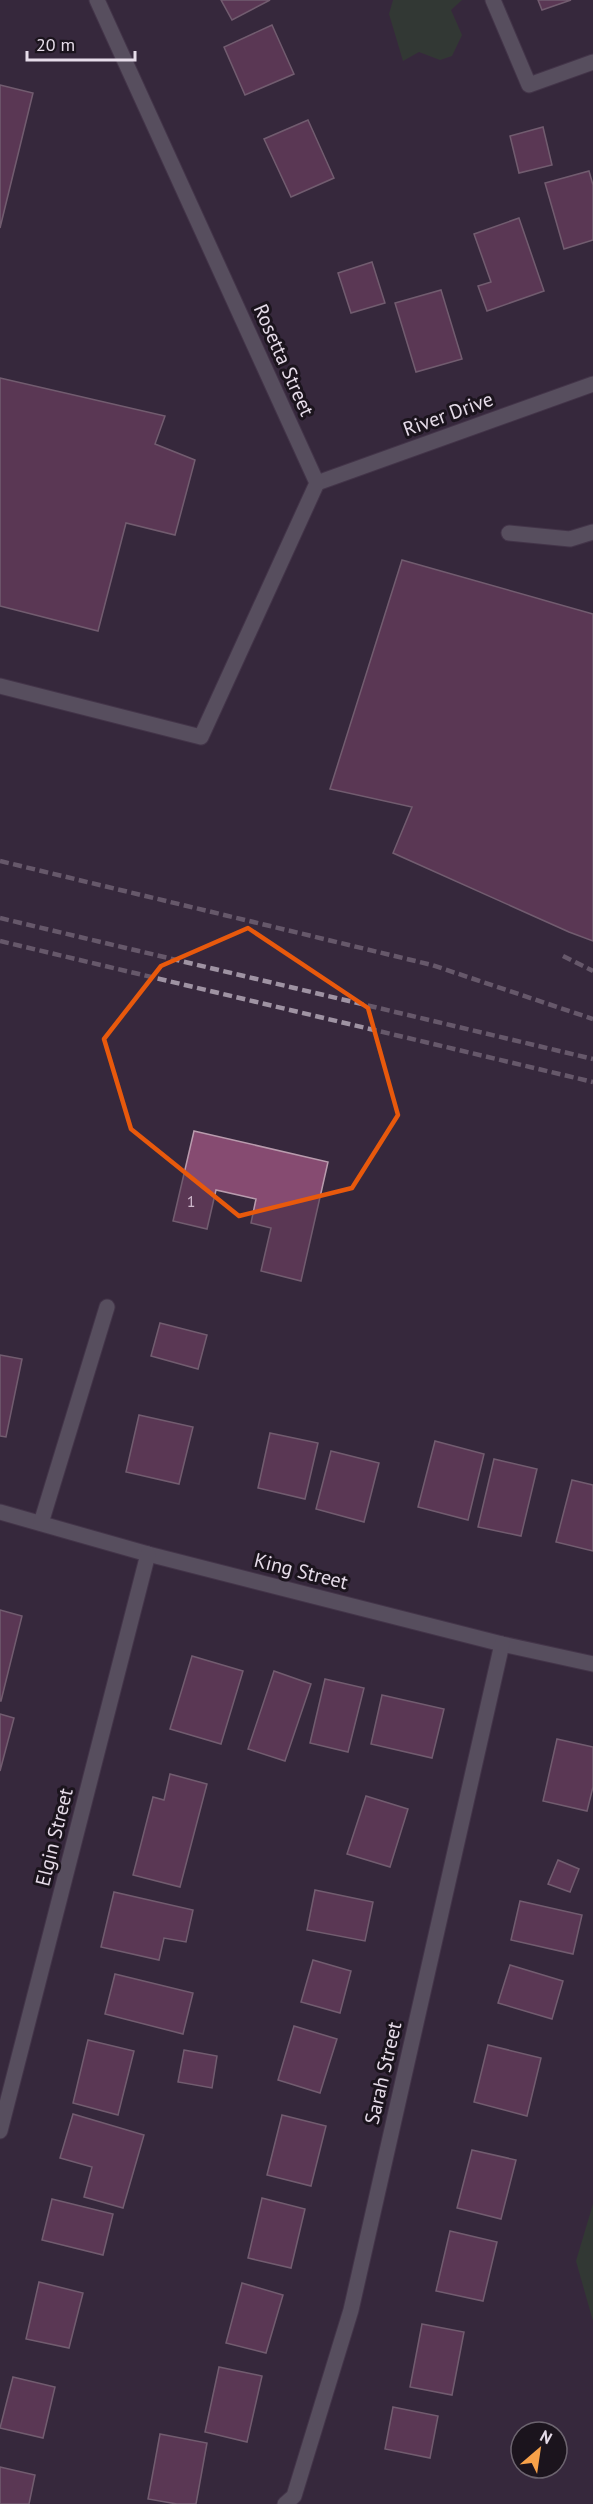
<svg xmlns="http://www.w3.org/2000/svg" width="593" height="2504" font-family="'PT Sans',sans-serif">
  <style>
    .green { fill: #2e4c2a }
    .building { fill: #864b71; stroke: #b99cae; stroke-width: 1.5 }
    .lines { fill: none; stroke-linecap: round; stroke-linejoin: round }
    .minor-casing { stroke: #534559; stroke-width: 17 }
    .minor { stroke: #7f7c88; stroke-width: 15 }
    .rail { stroke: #9f93a3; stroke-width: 4.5; stroke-dasharray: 9 4.5; stroke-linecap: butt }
    .marked { fill: none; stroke: #e8590c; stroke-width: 4.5; stroke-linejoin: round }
    .labels { text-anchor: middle; stroke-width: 6; stroke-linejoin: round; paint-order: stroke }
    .number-label { font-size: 16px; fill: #ceb8cb }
    .street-label { font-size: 20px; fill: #e6dce9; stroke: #1b141d }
  </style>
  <rect width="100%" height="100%" fill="#37283d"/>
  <g class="green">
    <path d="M393 0H462L451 10 462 35 452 56 440 60 419 52 403 61 389 14Z"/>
    <path d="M593 2204V2321L576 2261Z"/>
  </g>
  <g class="building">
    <path d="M221 0H270L232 20Z"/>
    <path d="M538 0H571L542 10Z"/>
    <path d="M272 25 294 74 245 95 224 47Z"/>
    <path d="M0 85 33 93 0 228Z"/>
    <path d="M308 120 334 178 291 197 264 139Z"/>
    <path d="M543 127 552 165 519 173 510 136Z"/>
    <path d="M589 171 593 185V240L564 249 545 183Z"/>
    <path d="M519 218 544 291 487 311 478 286 491 282 474 234Z"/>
    <path d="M372 262 385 303 351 313 338 273Z"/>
    <path d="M441 290 462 359 416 372 395 303Z"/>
    <path d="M0 378 165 416 155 444 195 460 175 535 126 523 98 631 0 606Z"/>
    <path d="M402 560 593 614V941L569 932 393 853 412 807 330 789Z"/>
    <path d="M194 1131 328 1162 301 1281 261 1271 271 1228 251 1223 256 1199 216 1190 207 1229 173 1221Z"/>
    <path d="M160 1323 207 1335 198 1369 151 1356Z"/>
    <path d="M0 1355 22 1359 6 1437 0 1436Z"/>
    <path d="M139 1415 193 1427 179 1484 126 1472Z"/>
    <path d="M270 1433 318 1443 305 1499 258 1488Z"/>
    <path d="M435 1441 484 1454 468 1520 418 1507Z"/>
    <path d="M331 1451 379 1463 364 1522 316 1509Z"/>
    <path d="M494 1459 537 1469 521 1536 478 1527Z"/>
    <path d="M572 1480 593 1485V1551L556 1542Z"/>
    <path d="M0 1610 22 1616 1 1701H0Z"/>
    <path d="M192 1656 243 1671 221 1744 170 1729Z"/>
    <path d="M274 1671 311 1684 285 1761 248 1749Z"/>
    <path d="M325 1679 364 1688 348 1752 310 1743Z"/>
    <path d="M382 1695 444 1709 432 1758 371 1744Z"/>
    <path d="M0 1714 14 1718 0 1771Z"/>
    <path d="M557 1739 593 1747V1787L587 1811 543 1801Z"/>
    <path d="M170 1774 207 1784 180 1887 133 1875 153 1797 164 1800Z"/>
    <path d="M366 1796 408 1809 390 1867 347 1854Z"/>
    <path d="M558 1860 579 1869 570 1892 548 1884Z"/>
    <path d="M315 1890 373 1902 365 1941 307 1930Z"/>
    <path d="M114 1892 193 1910 186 1942 164 1938 159 1960 101 1947Z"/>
    <path d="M520 1901 582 1915 573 1954 511 1940Z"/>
    <path d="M313 1960 351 1971 340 2013 301 2002Z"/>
    <path d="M510 1965 563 1981 552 2019 498 2003Z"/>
    <path d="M115 1974 193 1993 183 2034 105 2014Z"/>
    <path d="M294 2026 337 2039 320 2093 278 2080Z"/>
    <path d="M88 2040 134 2051 118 2115 73 2103Z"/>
    <path d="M488 2045 541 2058 527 2116 474 2102Z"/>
    <path d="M184 2050 217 2056 212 2088 178 2082Z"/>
    <path d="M73 2114 144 2135 123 2208 84 2197 92 2167 60 2158Z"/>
    <path d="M282 2115 326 2126 311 2186 267 2175Z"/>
    <path d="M472 2150 516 2160 501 2219 457 2208Z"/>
    <path d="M262 2198 305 2209 291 2268 248 2258Z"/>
    <path d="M52 2199 113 2214 103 2255 42 2240Z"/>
    <path d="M450 2231 497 2242 483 2301 436 2291Z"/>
    <path d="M39 2282 83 2293 69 2348 26 2339Z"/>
    <path d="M242 2283 283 2295 266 2353 226 2343Z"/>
    <path d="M422 2324 464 2332 452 2395 410 2387Z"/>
    <path d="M219 2367 262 2376 247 2442 205 2432Z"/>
    <path d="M13 2377 55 2387 43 2438 0 2428Z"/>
    <path d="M393 2407 438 2416 430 2458 385 2449Z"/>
    <path d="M160 2434 207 2443 196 2504H177L148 2499Z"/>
    <path d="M0 2467 35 2475 29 2504H0Z"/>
  </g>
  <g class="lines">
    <g class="minor-casing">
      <g id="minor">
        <path d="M493 0 529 85 593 62"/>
        <path d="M317 483 593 384"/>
        <path d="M509 533 570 539 593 532"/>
        <path d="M0 686 201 737 317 483 97 0"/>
        <path d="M0 1512 148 1554 502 1644 593 1664"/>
        <path d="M41 1523 107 1307"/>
        <path d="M0 2131 148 1554"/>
        <path d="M285 2504 294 2496 351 2310 502 1644"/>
      </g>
    </g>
    <use href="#minor" class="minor"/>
    <g class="rail">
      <path d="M0 861 432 965 593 1019"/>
      <path d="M0 918 593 1059"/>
      <path d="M0 941 593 1082"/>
      <path d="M563 956 593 971"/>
    </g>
  </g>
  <path d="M0 0H593V2504H0ZM248 928 368 1008 398 1115 352 1188 239 1216 131 1129 104 1039 161 966Z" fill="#37283d" fill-opacity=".55" fill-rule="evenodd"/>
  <path class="marked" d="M248 928 368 1008 398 1115 352 1188 239 1216 131 1129 104 1039 161 966Z"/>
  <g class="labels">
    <g class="number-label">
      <text x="191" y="1207">1</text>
    </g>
    <g class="street-label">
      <text transform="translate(284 360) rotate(66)" y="7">Rosetta Street</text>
      <text transform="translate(448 414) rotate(-20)" y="7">River Drive</text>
      <text transform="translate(301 1571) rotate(14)" y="7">King Street</text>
      <text transform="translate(54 1837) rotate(-76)" y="7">Elgin Street</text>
      <text transform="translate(383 2073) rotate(-77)" y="7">Sarah Street</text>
    </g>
  </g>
  <g transform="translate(539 2450) rotate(29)"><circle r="28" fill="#1b141d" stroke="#6c646f" stroke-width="1.5"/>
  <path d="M0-4.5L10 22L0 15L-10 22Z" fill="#f7a149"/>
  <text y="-9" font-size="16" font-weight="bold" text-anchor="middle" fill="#e6dce9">N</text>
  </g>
  <path d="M27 51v9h108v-9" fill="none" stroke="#e6dce9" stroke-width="3"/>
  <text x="36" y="51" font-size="18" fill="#e6dce9" stroke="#1b141d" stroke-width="4.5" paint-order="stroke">20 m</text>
</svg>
